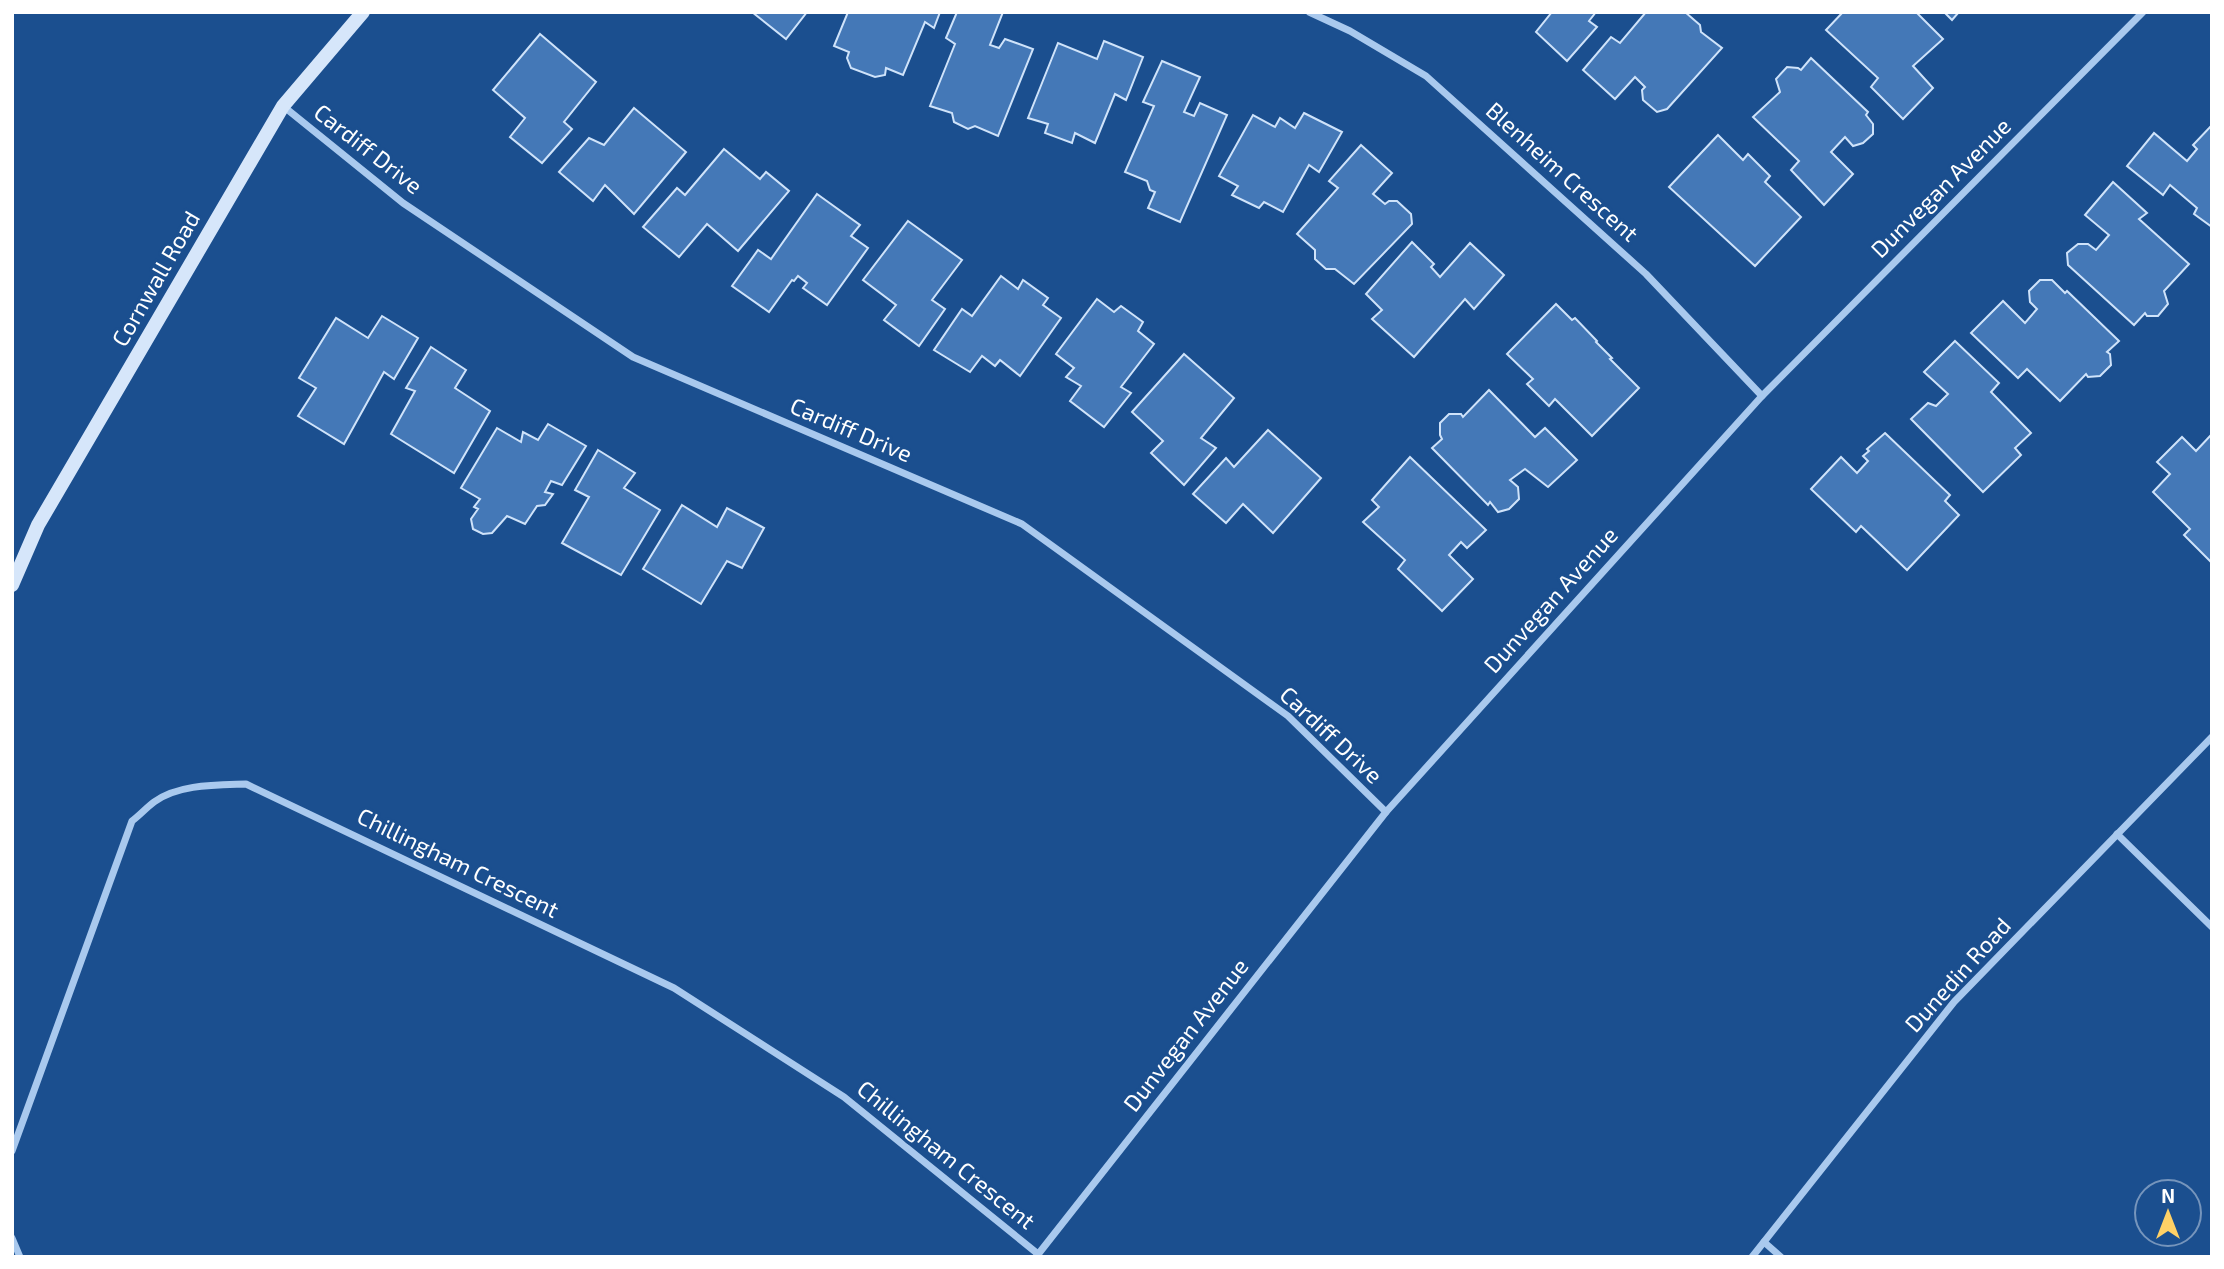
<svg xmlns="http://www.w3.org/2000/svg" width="2224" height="1269" font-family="'Exo 2',sans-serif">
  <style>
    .building { fill: #4478b7; stroke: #cfe3fa; stroke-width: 2 }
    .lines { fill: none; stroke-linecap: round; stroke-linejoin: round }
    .street { stroke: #a9c9ee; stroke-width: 7 }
    .secondary { stroke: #d6e6fa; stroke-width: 14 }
    .labels { text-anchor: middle; stroke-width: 6; stroke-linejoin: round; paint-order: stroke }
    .street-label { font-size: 23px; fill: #fff; stroke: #1b4f8f }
  </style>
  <rect width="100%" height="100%" fill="#1b4f8f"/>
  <g class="building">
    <path d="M752 12H807L786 39Z"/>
    <path d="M848 12H940L934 28 925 22 903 75 886 68 885 75 875 77 851 68 847 58 849 52 834 46Z"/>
    <path d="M957 12H1003L990 45 999 48 1005 39 1033 49 998 136 975 126 968 129 954 122 952 113 930 106 955 44 946 38Z"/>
    <path d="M1552 12H1596L1589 21 1597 27 1567 61 1536 32Z"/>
    <path d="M1646 12H1685L1700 25 1701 32 1722 48 1667 109 1657 112 1643 100 1642 90 1645 87 1635 77 1615 99 1583 70 1611 37 1620 43Z"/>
    <path d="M1843 12H1916L1943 39 1913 66 1933 88 1903 119 1871 87 1878 78 1826 30Z"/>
    <path d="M1944 12H1959L1952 20Z"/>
    <path d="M540 34 596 82 564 122 572 129 542 163 510 137 525 118 493 90Z"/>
    <path d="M1104 41 1143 57 1126 100 1115 94 1095 143 1075 133 1072 143 1045 133 1048 124 1028 118 1058 43 1097 59Z"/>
    <path d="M1811 58 1868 112 1866 115 1873 124V134L1863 143 1853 146 1845 137 1831 152 1853 174 1824 205 1791 170 1799 161 1753 117 1780 92 1776 79 1787 67 1798 68 1801 70Z"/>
    <path d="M1162 61 1200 77 1184 112 1194 116 1200 103 1227 115 1180 222 1148 208 1155 192 1150 190 1147 181 1125 172 1154 106 1143 102Z"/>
    <path d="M634 108 686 152 634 214 605 185 593 201 559 172 589 138 604 145Z"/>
    <path d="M1304 113 1342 132 1319 172 1309 165 1283 212 1264 202 1259 208 1232 195 1238 186 1219 176 1253 115 1275 127 1280 118 1295 128Z"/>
    <path d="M2212 125V227L2194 214 2197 208 2170 185 2163 195 2127 166 2154 133 2187 161 2197 149 2193 145Z"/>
    <path d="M1718 135 1743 160 1748 154 1770 176 1765 182 1801 217 1755 266 1669 187Z"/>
    <path d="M1361 145 1392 173 1373 194 1385 204 1389 201H1397L1411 214 1412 224 1354 284 1335 269H1326L1315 259V250L1297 234 1338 188 1329 181Z"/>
    <path d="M724 149 760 179 766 172 789 191 738 251 707 224 679 257 643 227 677 188 685 195Z"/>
    <path d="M2113 182 2147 213 2139 219 2189 264 2164 291 2168 304 2158 316H2147L2145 313 2134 325 2068 265 2067 253 2078 244H2088L2096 250 2109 235 2085 215Z"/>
    <path d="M817 194 860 225 851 236 868 248 827 305 803 288 807 283 798 276 794 281 792 280 769 312 732 286 758 250 771 259Z"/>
    <path d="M908 221 962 260 932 300 945 309 919 346 884 320 896 305 863 280Z"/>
    <path d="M1412 242 1434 264 1431 267 1440 277 1470 243 1504 275 1474 309 1465 299 1414 357 1372 319 1382 310 1366 294Z"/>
    <path d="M1001 276 1018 289 1023 280 1048 298 1043 305 1061 318 1020 376 1000 360 995 366 982 356 970 372 934 350 962 309 972 316Z"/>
    <path d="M2040 280H2052L2065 293 2067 291 2119 341 2107 352 2110 354 2111 365 2100 376 2088 377 2086 374 2060 401 2027 369 2018 378 1971 333 2003 301 2025 323 2037 309 2030 302 2029 291Z"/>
    <path d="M1097 299 1114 312 1121 306 1143 322 1138 331 1154 344 1121 387 1131 393 1104 427 1070 401 1081 386 1066 377 1074 368 1056 354Z"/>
    <path d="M1556 304 1572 320 1575 318 1597 341 1596 342 1612 358 1610 359 1639 388 1592 436 1555 399 1549 406 1527 384 1533 379 1507 354Z"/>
    <path d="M382 316 418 338 394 379 384 372 344 444 298 416 316 388 299 378 336 318 368 338Z"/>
    <path d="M1955 341 1999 383 1991 392 2031 433 2015 448 2021 455 1983 492 1911 419 1928 403 1936 406 1948 394 1924 372Z"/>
    <path d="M431 347 466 370 455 388 490 411 454 473 391 434 415 391 406 388Z"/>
    <path d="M1184 354 1234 398 1201 438 1216 448 1184 485 1151 453 1163 441 1132 412Z"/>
    <path d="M1489 390 1535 437 1545 428 1577 460 1548 487 1525 469 1510 480 1518 487 1519 499 1509 509 1498 512 1490 502 1488 505 1432 448 1442 439 1440 435V423L1449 414H1461L1463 417Z"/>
    <path d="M548 424 586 446 562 485 551 481 545 492 553 494 545 505 537 506 525 524 507 516 492 533 483 534 473 529 471 519 478 509 474 507 480 499 461 488 497 428 521 442 523 432 538 440Z"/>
    <path d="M1268 430 1321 478 1273 533 1243 504 1226 523 1193 494 1226 458 1234 467Z"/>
    <path d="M1885 433 1950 495 1945 501 1959 515 1907 570 1861 526 1856 532 1811 489 1841 457 1857 473 1868 461 1863 456 1869 451 1867 449Z"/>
    <path d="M2211 435 2212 436V563L2184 535 2190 529 2153 492 2170 474 2157 462 2182 437 2196 451Z"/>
    <path d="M598 450 635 473 624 488 660 510 621 575 562 543 589 497 575 490Z"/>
    <path d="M1410 457 1486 530 1467 548 1461 542 1449 555 1473 579 1442 611 1398 569 1405 560 1363 522 1379 507 1372 500Z"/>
    <path d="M682 505 717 527 727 508 764 528 742 568 727 561 701 604 643 569Z"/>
  </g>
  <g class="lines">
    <g class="street">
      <path d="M1309 12 1350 31 1426 76 1646 274 1762 396"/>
      <path d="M283 106 403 203 633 357 1022 524 1288 716 1386 812"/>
      <path d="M2117 834 2212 927"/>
      <path d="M12 1151 132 821C140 815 146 808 154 802 178 784 217 785 246 784L674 988 844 1097 1038 1254"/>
      <path d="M12 1238 20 1257"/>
      <path d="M1764 1242 1781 1257"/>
      <path d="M1036 1257 1386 812 1762 396 2143 12"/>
      <path d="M1752 1257 1954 1002 2212 737"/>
    </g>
    <path class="secondary" d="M12 585 38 525 283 106 363 12"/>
  </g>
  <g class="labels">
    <g class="street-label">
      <text transform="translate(368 149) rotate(38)" y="8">Cardiff Drive</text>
      <text transform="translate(1562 172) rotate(42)" y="8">Blenheim Crescent</text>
      <text transform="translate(1941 188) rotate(-45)" y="8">Dunvegan Avenue</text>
      <text transform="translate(156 279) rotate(-60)" y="8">Cornwall Road</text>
      <text transform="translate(851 430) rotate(23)" y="8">Cardiff Drive</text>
      <text transform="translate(1551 600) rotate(-48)" y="8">Dunvegan Avenue</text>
      <text transform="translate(1331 735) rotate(43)" y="8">Cardiff Drive</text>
      <text transform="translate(458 863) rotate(26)" y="8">Chillingham Crescent</text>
      <text transform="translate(1958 975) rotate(-48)" y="8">Dunedin Road</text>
      <text transform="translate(1186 1035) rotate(-52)" y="8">Dunvegan Avenue</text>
      <text transform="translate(946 1155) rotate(39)" y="8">Chillingham Crescent</text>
    </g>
  </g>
  <rect width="2224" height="1269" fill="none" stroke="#ffffff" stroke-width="28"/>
  <g transform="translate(2168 1213)"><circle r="33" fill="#1b4f8f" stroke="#7695bc" stroke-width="2"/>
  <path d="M0-5L12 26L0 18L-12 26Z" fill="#ffd166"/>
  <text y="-10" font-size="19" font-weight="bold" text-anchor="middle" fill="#ffffff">N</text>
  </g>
</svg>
